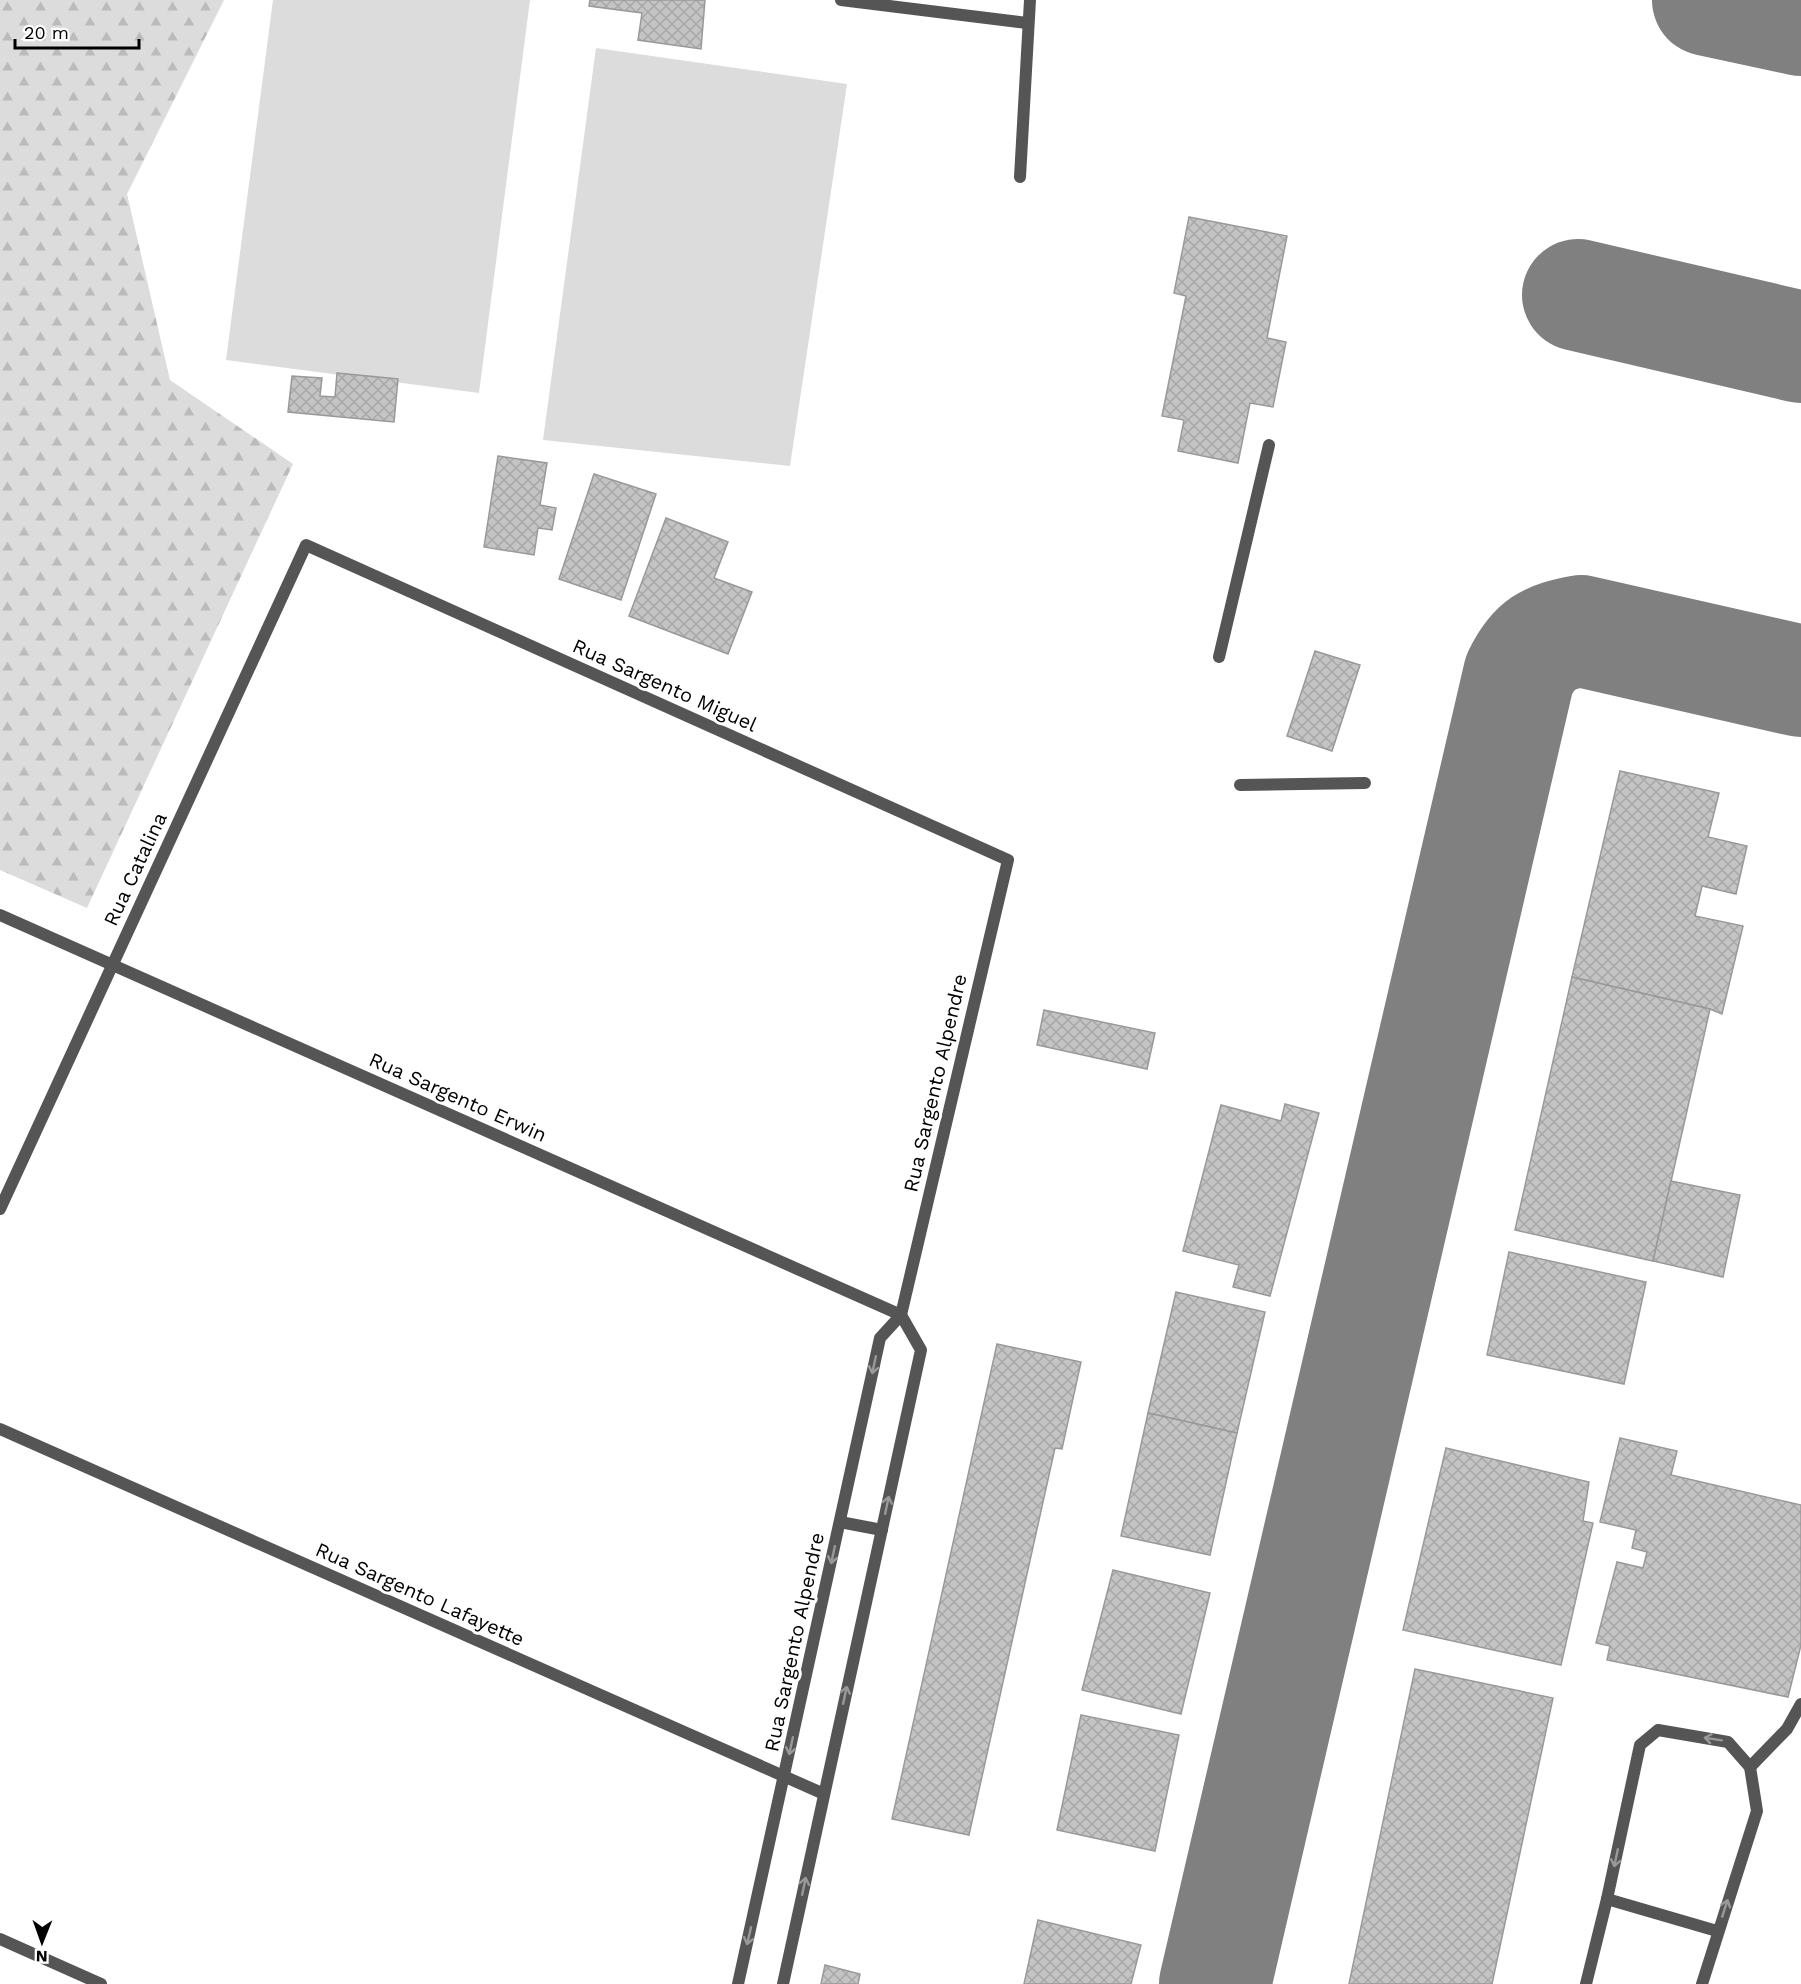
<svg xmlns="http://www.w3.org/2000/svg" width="1801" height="1984" font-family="'Work Sans',sans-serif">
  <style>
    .forest { fill: url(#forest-firs) }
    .pitch { fill: #dcdcdc }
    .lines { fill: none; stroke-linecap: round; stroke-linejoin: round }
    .taxiway { stroke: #808080; stroke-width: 112 }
    .building { fill: url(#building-cross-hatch); stroke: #999; stroke-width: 1.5 }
    .service { stroke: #555; stroke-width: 12 }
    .oneway { stroke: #999 }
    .labels { text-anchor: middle; stroke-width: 6; stroke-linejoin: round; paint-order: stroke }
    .street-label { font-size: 20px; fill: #000; stroke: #fff }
  </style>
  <defs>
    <pattern id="forest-firs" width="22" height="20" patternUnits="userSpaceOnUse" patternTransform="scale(1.5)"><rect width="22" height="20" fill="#dcdcdc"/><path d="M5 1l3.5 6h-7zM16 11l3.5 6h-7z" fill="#bbb"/></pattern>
    <pattern id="building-cross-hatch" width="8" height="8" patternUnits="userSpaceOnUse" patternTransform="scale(1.5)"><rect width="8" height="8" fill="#c4c4c4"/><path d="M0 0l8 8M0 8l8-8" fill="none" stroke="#a7a7a7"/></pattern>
  </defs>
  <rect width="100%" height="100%" fill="#fff"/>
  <path class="forest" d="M0 0H224L127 194 170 380 293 464 87 908 0 870Z"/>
  <g class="pitch">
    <path d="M273 0H530L479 393 226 360Z"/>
    <path d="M596 48 847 84 790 466 543 440Z"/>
  </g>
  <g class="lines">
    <g class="taxiway">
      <path d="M1708 0 1801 20"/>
      <path d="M1578 295 1801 347"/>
      <path d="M1215 1984 1519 675C1534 644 1548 637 1581 631L1801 681"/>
    </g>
  </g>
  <g class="building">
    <path d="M590 0H705L701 49 638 40 642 13 589 6Z"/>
    <path d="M1189 217 1287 236 1267 338 1286 342 1273 407 1250 403 1238 463 1178 451 1184 420 1162 416 1186 296 1174 293Z"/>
    <path d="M337 373 398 379 394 422 288 412 292 376 322 378 320 396 335 397Z"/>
    <path d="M498 456 547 463 540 505 556 508 552 530 538 528 534 555 484 547Z"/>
    <path d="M594 474 656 494 621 600 559 579Z"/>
    <path d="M666 518 728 542 714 578 752 592 728 654 629 616Z"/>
    <path d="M1315 651 1360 665 1332 751 1287 736Z"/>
    <path d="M1620 771 1719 793 1708 837 1747 846 1736 894 1702 886 1695 916 1743 926 1722 1014 1710 1009 1572 977Z"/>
    <path d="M1572 977 1710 1009 1653 1261 1515 1230Z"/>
    <path d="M1044 1010 1155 1033 1147 1069 1037 1045Z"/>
    <path d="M1285 1104 1319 1113 1270 1296 1233 1287 1239 1265 1183 1251 1221 1105 1281 1121Z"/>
    <path d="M1671 1181 1740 1195 1723 1277 1653 1261Z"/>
    <path d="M1509 1252 1646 1282 1624 1384 1487 1355Z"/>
    <path d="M1176 1292 1265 1312 1237 1433 1148 1413Z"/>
    <path d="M997 1344 1081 1362 1062 1449 1055 1448 969 1835 892 1819Z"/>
    <path d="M1148 1413 1237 1433 1210 1555 1121 1536Z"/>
    <path d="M1620 1438 1677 1451 1671 1475 1801 1505V1645L1788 1697 1607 1660 1610 1646 1596 1643 1617 1562 1643 1568 1647 1552 1632 1548 1636 1530 1600 1522Z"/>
    <path d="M1446 1448 1589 1482 1583 1521 1593 1523 1561 1665 1403 1630Z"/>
    <path d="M1113 1570 1210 1593 1181 1714 1082 1690Z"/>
    <path d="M1415 1669 1553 1698 1492 1984H1349Z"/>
    <path d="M1081 1715 1179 1735 1155 1851 1057 1830Z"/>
    <path d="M1038 1920 1141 1945 1131 1984H1024Z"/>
    <path d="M825 1965 860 1974 858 1984H821Z"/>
  </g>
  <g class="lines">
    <g class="service">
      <path d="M841 0 1027 23"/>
      <path d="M1020 177 1030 0"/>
      <path d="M1219 657 1269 445"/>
      <path d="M1240 785 1365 783"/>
      <path d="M0 915 901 1315"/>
      <path d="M0 1209 306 545 1008 860 901 1315 880 1338 738 1984"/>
      <path d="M0 1429 824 1794"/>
      <path d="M840 1522 882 1530"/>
      <path d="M1750 1767 1787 1729 1801 1704"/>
      <path d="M1607 1899 1717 1931"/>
      <path d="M0 1939 101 1984"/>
      <path d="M783 1984 921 1350 901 1315"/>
      <path d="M1586 1984 1607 1899 1640 1745 1658 1730 1728 1742 1750 1767 1757 1811 1702 1984"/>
    </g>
  </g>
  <defs><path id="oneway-shaft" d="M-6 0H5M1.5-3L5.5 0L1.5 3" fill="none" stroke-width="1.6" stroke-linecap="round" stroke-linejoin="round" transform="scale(1.5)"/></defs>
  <g class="oneway">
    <use href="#oneway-shaft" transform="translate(874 1365) rotate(102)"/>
    <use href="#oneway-shaft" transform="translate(887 1505) rotate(-78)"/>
    <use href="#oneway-shaft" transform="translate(833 1555) rotate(102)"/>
    <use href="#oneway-shaft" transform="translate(845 1695) rotate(-78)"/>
    <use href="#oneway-shaft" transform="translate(1713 1739) rotate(-171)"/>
    <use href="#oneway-shaft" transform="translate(791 1746) rotate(102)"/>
    <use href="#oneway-shaft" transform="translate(1616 1858) rotate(102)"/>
    <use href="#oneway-shaft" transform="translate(804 1886) rotate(-78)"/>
    <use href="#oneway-shaft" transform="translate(1725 1908) rotate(-72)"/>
    <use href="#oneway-shaft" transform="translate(749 1936) rotate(103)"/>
  </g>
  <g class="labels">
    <g class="street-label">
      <text transform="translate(665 685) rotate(24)" y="7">Rua Sargento Miguel</text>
      <text transform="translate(135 869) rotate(-65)" y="7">Rua Catalina</text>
      <text transform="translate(935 1083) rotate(-77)" y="7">Rua Sargento Alpendre</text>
      <text transform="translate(458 1097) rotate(24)" y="7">Rua Sargento Erwin</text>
      <text transform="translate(420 1594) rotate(24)" y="7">Rua Sargento Lafayette</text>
      <text transform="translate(794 1642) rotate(-78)" y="7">Rua Sargento Alpendre</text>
    </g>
  </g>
  <g transform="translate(42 1942) rotate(181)" stroke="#ffffff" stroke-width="4.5" paint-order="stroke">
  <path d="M0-4.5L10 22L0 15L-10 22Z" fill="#000000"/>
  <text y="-9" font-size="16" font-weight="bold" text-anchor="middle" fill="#000000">N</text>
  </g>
  <path d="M15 39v9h124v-9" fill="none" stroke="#000000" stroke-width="3"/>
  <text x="24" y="39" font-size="18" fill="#000000" stroke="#ffffff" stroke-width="4.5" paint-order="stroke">20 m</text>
</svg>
